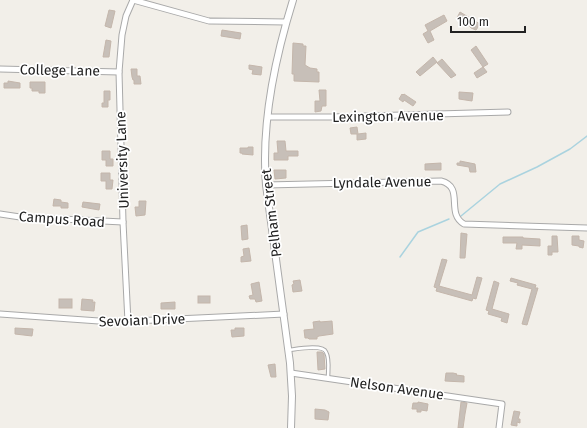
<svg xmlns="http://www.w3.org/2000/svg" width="587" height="428" font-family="'Fira Sans',sans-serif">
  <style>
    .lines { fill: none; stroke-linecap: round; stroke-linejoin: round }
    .stream { stroke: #aad3df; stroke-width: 1.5 }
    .building { fill: #c7bfb8; stroke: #c4b6ab }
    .service-casing { stroke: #a9a9a9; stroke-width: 4.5 }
    .minor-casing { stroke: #a9a9a9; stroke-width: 7 }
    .tertiary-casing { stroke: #a9a9a9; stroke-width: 8 }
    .service { stroke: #fff; stroke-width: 2.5 }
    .minor { stroke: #fff; stroke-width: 5 }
    .tertiary { stroke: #fff; stroke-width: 6 }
    .labels { text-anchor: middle; stroke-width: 3.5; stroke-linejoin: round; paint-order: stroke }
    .street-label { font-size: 14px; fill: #222; stroke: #fff }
  </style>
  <rect width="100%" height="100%" fill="#f2efe9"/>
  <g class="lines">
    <g class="stream">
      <path d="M461 216 500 184 537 167 570 149 587 136"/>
      <path d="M400 257 418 232 449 219"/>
    </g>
  </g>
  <g class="building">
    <path d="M109 10 115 11 111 28 105 26Z"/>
    <path d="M460 12 480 24 476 30 471 28 468 24 457 18Z"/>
    <path d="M444 15 447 21 430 31 434 40 428 43 423 34 428 31 425 25Z"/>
    <path d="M222 30 241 33 240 39 221 36Z"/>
    <path d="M106 40 111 41 109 57H103Z"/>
    <path d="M293 43 303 44V46H306L305 65 310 68 317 69V72H319V82L294 81V74H292Z"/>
    <path d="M476 46 488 64 483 67 487 72 477 78 474 73 483 67 471 50Z"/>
    <path d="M433 57 437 62 420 76 416 72Z"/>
    <path d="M442 59 456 75 451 78 437 63Z"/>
    <path d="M249 65 262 67 261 75 252 74 253 70 249 69Z"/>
    <path d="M131 69H137V76H140L141 84H134V80H133L132 77Z"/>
    <path d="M8 81 20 83V88H4V83H8Z"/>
    <path d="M30 82H45V93H39V91H32V88H30Z"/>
    <path d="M319 90H326V106H322L321 111 315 112V101H320Z"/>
    <path d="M104 91H110V100H108V107H102V103H104Z"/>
    <path d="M459 92 473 93 472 101 459 99Z"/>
    <path d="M402 94 403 95 404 94 416 102 413 106 404 100 403 102 399 99Z"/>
    <path d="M357 127 358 134 366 133V139L357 140V134H351L350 128Z"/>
    <path d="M277 141H285L286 151H298V156H288V160H274V153H278Z"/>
    <path d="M248 147H253V155L242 154V153H240V148H248Z"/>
    <path d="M102 151H110V159H113V166H106V160H102Z"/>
    <path d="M460 161 475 164 476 172H470L469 167 457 165V163H460Z"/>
    <path d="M441 163V170H425V164Z"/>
    <path d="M274 170H286V178L275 179Z"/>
    <path d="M101 173H110V180H113L112 189H106V181H101Z"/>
    <path d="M54 199 61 200V202L68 203V208H61V206H53Z"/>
    <path d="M139 201H146L145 215 136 216 135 207H139Z"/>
    <path d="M83 202 100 204 99 210 82 207Z"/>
    <path d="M247 225 248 239 242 240 241 226Z"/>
    <path d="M461 233 467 234 465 258H460Z"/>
    <path d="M552 236H557L558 252H552V255H548V246H552Z"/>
    <path d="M572 236H579V240L584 241 583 248 579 247V246L572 245Z"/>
    <path d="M503 237H523V238L540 239V246L522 245V249H516L517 243H503Z"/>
    <path d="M249 248 251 261 241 262V257L244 256 243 249Z"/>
    <path d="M442 259 447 260 439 286 472 295 477 277 482 278 476 299 473 298 472 301 436 291 437 288 434 287Z"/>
    <path d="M511 278 536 285 535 288H538L527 325 522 324 532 289 517 285 518 283 510 281Z"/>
    <path d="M300 280 302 291 293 292 292 285 294 284 293 281Z"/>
    <path d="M494 281 499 283 492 309 509 314 507 323 501 321 502 318 488 314 489 311 486 310Z"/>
    <path d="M259 282 262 301 256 302 255 299H250L249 296 253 295 251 284Z"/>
    <rect x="198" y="296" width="12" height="7"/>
    <rect x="59" y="299" width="13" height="9"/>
    <path d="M82 299 93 300 92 302H95L94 311 81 310Z"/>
    <path d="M175 302V309H161V303Z"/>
    <path d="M320 321V322L332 321 333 334 319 336 317 337V339H309L308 338H305L304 330 314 329 313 322Z"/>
    <path d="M15 328 33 329 32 336 15 334Z"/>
    <path d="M235 328H244V336L232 337 231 330H235Z"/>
    <path d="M317 352H322L324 354 325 369 318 370Z"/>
    <path d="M275 364 276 377H271L268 365Z"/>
    <path d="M446 373H453L457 374 456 375 464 376V382L445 381Z"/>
    <path d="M418 402 428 404 427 411 421 410V412H417V409H412L413 403H418Z"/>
    <path d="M461 402 467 403 465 414 463 428H458Z"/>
    <path d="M315 409 325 410 329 412 328 420 315 419Z"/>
    <path d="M514 411 520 412 518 419H520V423L517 422V426L511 425Z"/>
  </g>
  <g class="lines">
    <g class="service-casing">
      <path id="service" d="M289 350C297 349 323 344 326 352 330 359 328 370 328 378"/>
    </g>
    <g class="minor-casing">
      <g id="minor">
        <path d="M133 0 209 21 286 22"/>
        <path d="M0 69 119 72"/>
        <path d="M268 117H331L508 112"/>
        <path d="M266 185 441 181C465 187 445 213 464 224L587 228"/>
        <path d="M0 214 20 217 123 222"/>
        <path d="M0 314 113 322 284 314"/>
        <path d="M128 322 123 222 119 72 122 35 126 16 133 0"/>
        <path d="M291 373 502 404 499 428"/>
      </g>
    </g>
    <g class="tertiary-casing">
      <path id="tertiary" d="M291 428 292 396 290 363 266 185C261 124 275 58 293 0"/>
    </g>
    <use href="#service" class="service"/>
    <use href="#minor" class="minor"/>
    <use href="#tertiary" class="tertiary"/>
  </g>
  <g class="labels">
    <g class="street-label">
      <text transform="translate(60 70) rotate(1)" y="5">College Lane</text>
      <text transform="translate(388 116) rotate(-1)" y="5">Lexington Avenue</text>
      <text transform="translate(122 160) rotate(-92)" y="5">University Lane</text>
      <text transform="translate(382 182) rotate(-1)" y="5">Lyndale Avenue</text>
      <text transform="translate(271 213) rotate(-97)" y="5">Pelham Street</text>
      <text transform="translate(62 219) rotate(4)" y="5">Campus Road</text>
      <text transform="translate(142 320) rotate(-2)" y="5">Sevoian Drive</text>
      <text transform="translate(397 388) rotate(8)" y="5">Nelson Avenue</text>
    </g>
  </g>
  <path d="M451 26v6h74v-6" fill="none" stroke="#222222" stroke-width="2"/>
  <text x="457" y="26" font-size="12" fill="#222222" stroke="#ffffff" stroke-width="3" paint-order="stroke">100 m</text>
</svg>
